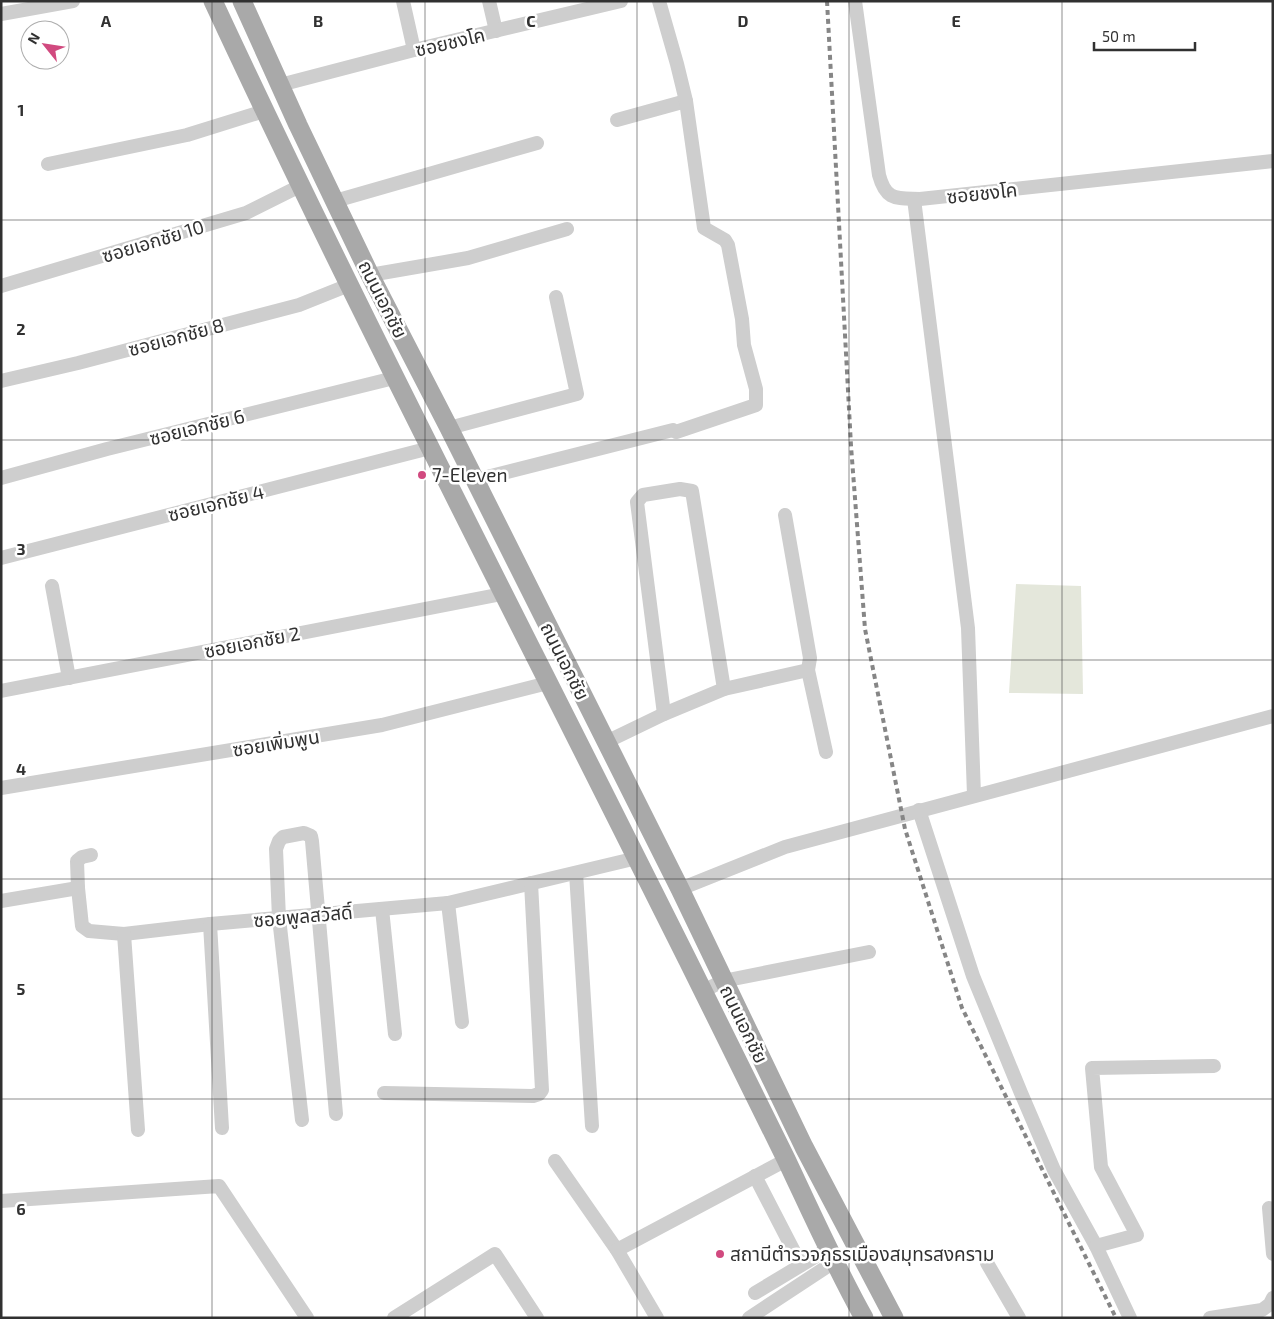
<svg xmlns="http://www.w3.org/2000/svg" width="1274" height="1319" font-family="'Exo 2','Noto Sans Thai',sans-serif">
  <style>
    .green { fill: #e4e7db }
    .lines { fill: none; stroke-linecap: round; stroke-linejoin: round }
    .minor { stroke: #cecece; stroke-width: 14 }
    .major { stroke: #a9a9a9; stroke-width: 19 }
    .rail { stroke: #868686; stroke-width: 4; stroke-dasharray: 5 4; stroke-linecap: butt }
    .grid { fill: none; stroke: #313131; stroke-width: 1; stroke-opacity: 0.55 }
    .poi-dot { fill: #d14a7f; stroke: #fff; stroke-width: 2 }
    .labels { text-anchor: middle; stroke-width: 5; stroke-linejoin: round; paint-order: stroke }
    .street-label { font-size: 19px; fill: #313131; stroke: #fff }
    .poi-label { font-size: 19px; fill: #313131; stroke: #fff; text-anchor: start }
    .grid-label { font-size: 16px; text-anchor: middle; font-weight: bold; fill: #313131; stroke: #fff; stroke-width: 5; stroke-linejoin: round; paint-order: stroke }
  </style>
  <rect width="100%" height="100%" fill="#fff"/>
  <path class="green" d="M1016 584 1081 586 1083 694 1009 693Z"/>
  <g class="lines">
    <g class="minor">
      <path d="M403 1 414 50"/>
      <path d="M489 1 496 31"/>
      <path d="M855 1 879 175C886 201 896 198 920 199L1273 161"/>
      <path d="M1 14 73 1"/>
      <path d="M280 85 414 50 621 1"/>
      <path d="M617 120 686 101"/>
      <path d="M48 164 187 135 264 111"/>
      <path d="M914 199 968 628 974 795"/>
      <path d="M335 201 537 143"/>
      <path d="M370 275 468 258 567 229"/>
      <path d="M1 286 246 213 300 186"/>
      <path d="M1 381 78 363 299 305 349 285"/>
      <path d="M449 428 577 394 556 297"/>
      <path d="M1 478 107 449 394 378"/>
      <path d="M475 480 673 430 676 432 756 405V389L744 345 742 319 728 245 725 240 704 228 686 101 677 64 659 1"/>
      <path d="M785 515 810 658 808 670 826 752"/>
      <path d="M1 558 430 448"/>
      <path d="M52 586 69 678"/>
      <path d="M1 691 502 594"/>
      <path d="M664 714 637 502 643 495 680 489 692 491 724 689"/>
      <path d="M606 742 664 714 724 689 808 670"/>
      <path d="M1 788 382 725 548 683"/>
      <path d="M919 810 973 976 1021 1093 1054 1170 1096 1246 1130 1318"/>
      <path d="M576 873 592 1126"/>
      <path d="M78 888 77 861 82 857 91 855"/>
      <path d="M680 889 785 847 1273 716"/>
      <path d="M1 901 78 888 82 926 89 931 124 934 210 924 448 903 637 858"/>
      <path d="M448 903 462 1022"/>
      <path d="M382 909 395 1034"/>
      <path d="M210 924 222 1128"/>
      <path d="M124 934 138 1130"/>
      <path d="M703 991 723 981 869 952"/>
      <path d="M384 1093 533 1096 539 1094 542 1090 531 883"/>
      <path d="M302 1120 279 918 276 849 279 841 283 837 304 833 311 836 312 841 336 1114"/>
      <path d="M555 1161 617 1250 657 1318"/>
      <path d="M755 1176 801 1265"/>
      <path d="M1 1201 219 1186 307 1318"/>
      <path d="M1269 1208 1273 1254"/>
      <path d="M1096 1246 1137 1235 1101 1167 1092 1068 1214 1066"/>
      <path d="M617 1250 786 1160"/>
      <path d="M987 1263 1019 1318"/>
      <path d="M755 1293 828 1249"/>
      <path d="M394 1318 495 1254 537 1318"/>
      <path d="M749 1318 834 1262"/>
      <path d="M1210 1318 1262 1310 1270 1304 1273 1298"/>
    </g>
    <g class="major">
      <path d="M213 1C348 291 495 575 638 861 688 960 737 1059 786 1159 811 1212 835 1266 864 1318"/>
      <path d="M242 1 298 125 370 275 449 428 680 889 804 1147 894 1318"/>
    </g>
    <path class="rail" d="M827 1 851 446 865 629 905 829 962 1008 1116 1318"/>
  </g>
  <path class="grid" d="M212 1V1318M425 1V1318M637 1V1318M849 1V1318M1062 1V1318M1 220H1273M1 440H1273M1 660H1273M1 879H1273M1 1099H1273"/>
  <g class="poi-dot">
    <circle cx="422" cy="475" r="5"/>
    <circle cx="720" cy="1254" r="5"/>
  </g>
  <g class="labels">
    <g class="street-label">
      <text transform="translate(450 42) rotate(-13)" y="7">ซอยชงโค</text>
      <text transform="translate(982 193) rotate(-6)" y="7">ซอยชงโค</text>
      <text transform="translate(153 241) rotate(-17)" y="7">ซอยเอกชัย 10</text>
      <text transform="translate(383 299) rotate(63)" y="7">ถนนเอกชัย</text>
      <text transform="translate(176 337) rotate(-15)" y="7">ซอยเอกชัย 8</text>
      <text transform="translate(197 427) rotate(-14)" y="7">ซอยเอกชัย 6</text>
      <text transform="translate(216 503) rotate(-14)" y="7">ซอยเอกชัย 4</text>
      <text transform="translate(252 642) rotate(-11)" y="7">ซอยเอกชัย 2</text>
      <text transform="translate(565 661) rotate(63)" y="7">ถนนเอกชัย</text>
      <text transform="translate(276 743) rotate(-9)" y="7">ซอยเพิ่มพูน</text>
      <text transform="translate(303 916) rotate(-5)" y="7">ซอยพูลสวัสดิ์</text>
      <text transform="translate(744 1024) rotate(64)" y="7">ถนนเอกชัย</text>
    </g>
    <g class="poi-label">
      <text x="432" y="482">7-Eleven</text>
      <text x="730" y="1261">สถานีตำรวจภูธรเมืองสมุทรสงคราม</text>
    </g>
  </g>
  <g class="grid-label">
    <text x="106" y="27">A</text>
    <text x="318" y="27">B</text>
    <text x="531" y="27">C</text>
    <text x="743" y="27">D</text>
    <text x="956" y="27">E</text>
    <text x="21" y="116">1</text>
    <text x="21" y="335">2</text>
    <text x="21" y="555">3</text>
    <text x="21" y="775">4</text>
    <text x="21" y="995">5</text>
    <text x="21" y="1215">6</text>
  </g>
  <rect width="1274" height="1319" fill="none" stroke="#313131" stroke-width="5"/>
  <g transform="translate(45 45) rotate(300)"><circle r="24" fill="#ffffff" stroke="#adadad"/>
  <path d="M0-4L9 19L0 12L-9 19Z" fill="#d14a7f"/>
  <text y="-8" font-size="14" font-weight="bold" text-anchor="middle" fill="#313131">N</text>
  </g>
  <path d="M1094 42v8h101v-8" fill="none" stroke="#313131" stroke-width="2.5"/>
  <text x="1102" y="42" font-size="15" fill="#313131" stroke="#ffffff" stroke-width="4" paint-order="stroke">50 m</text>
</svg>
